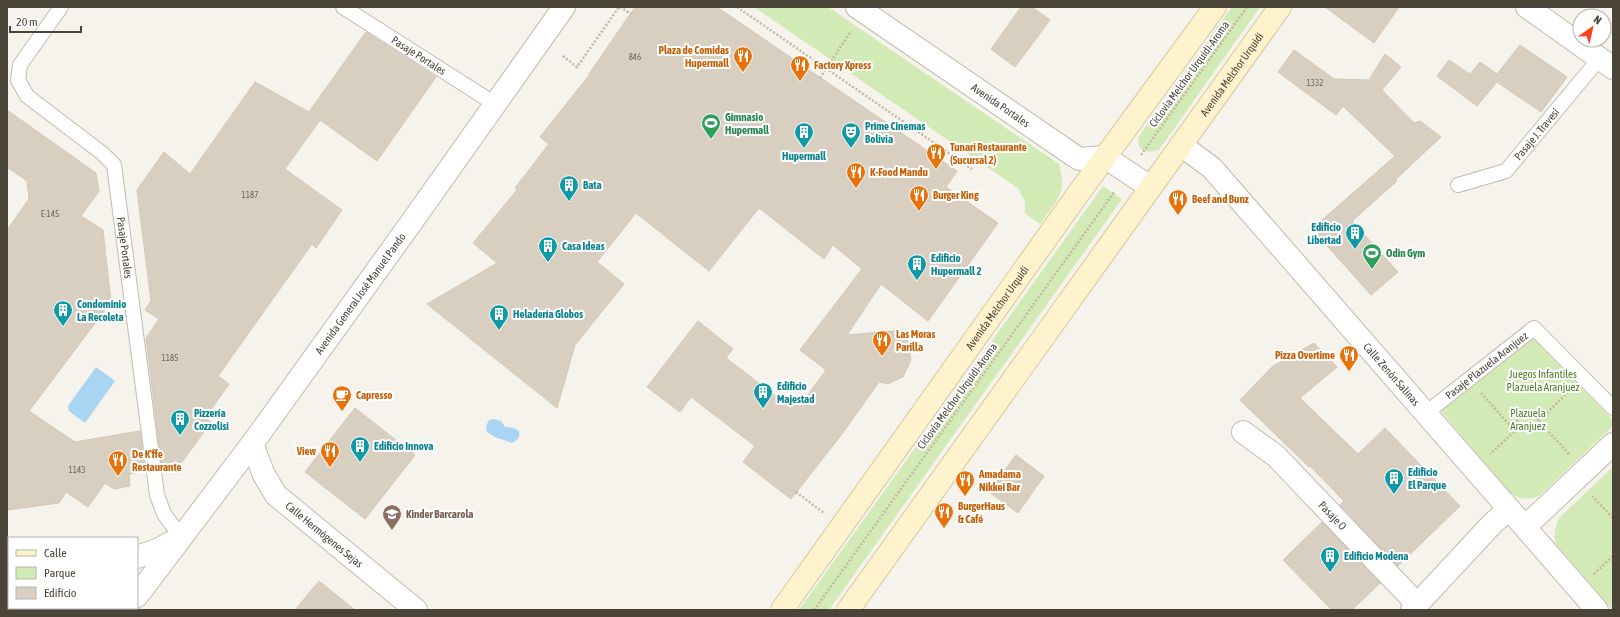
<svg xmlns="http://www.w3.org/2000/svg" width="1620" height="617" font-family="'Asap Condensed',sans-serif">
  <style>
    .green { fill: #d2eab5 }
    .water { fill: #a9d4f2 }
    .building { fill: #d8cfc1; stroke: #d3c7b4 }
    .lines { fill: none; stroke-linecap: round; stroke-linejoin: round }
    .lane-casing { stroke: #c2bbae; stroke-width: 16 }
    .street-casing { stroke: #c2bbae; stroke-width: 24 }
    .secondary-casing { stroke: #d6c79b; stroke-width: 24 }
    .path { stroke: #c4b79f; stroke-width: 2.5; stroke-dasharray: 2 2; stroke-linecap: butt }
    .lane { stroke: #fff; stroke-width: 14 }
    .street { stroke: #fff; stroke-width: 22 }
    .secondary { stroke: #fff3cd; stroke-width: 22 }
    .labels { text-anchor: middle; stroke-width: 4; stroke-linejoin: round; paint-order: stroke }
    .number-label { font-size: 9px; fill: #6e675b }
    .food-label { font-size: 11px; font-weight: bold; fill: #c56008; stroke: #fff; text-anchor: start }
    .street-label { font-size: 11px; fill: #4b4439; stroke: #fff }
    .leisure-label { font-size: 11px; font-weight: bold; fill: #27864d; stroke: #fff; text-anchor: start }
    .culture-label { font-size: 11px; font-weight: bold; fill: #0d838f; stroke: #fff; text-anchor: start }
    .park-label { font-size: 11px; fill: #4a7f2a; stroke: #fff }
    .education-label { font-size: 11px; font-weight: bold; fill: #785e54; stroke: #fff; text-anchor: start }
  </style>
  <rect width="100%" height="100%" fill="#f6f3ec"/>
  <g class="green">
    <path d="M754 7H828L1059 164C1068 194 1056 201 1040 224L1025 213V202L1019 189Z"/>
    <path d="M1232 7H1260L1159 150C1147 154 1135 151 1139 136Z"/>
    <path d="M1103 186 1122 199 829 610H799Z"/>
    <path d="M1532 337 1613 420V426L1539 496C1527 500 1521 500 1510 493L1441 411Z"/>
    <path d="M1613 467V610L1556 544C1553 534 1555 528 1559 518Z"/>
  </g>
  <g class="water">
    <path d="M96 367 115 381 85 423 69 411 68 406Z"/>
    <path d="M494 419 501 421 505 427 514 428 519 431C520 438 518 440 512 443L495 437 487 432 486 426 489 420Z"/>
  </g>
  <g class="building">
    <path d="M635 7H717L957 171 946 187 998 223 928 321 881 284 847 335 905 330 911 360 903 377 887 384 879 382 842 434 791 499 743 462 755 446 691 397 680 412 647 387 698 321 733 349 726 358 789 406 796 398 802 403 826 370 800 350 862 269 833 245 824 259 759 208 709 271 636 213 597 262 624 284 575 345 557 408 427 304 497 263 473 243 517 190 515 188 549 144 540 137 590 74H589Z"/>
    <path d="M1021 7H1032L1050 20 1015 67 991 49Z"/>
    <path d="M1325 7H1399L1374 43Z"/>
    <path d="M366 32 436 77 377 161 320 120 285 169 342 210 316 248 312 244 218 376 229 384 205 418 211 422 182 462 176 465 162 468 146 338 159 319 145 310 151 301 137 190 164 152 190 174 255 82 309 112Z"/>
    <path d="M1520 45 1567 77 1541 112 1497 82 1477 106 1437 76 1449 60 1470 74 1480 62 1497 74Z"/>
    <path d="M1294 50 1334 79 1369 80 1385 54 1401 67 1382 90 1414 123 1420 121 1441 137 1395 180 1397 181 1352 221 1398 272 1371 295 1312 229 1395 156 1343 106 1336 115 1278 72Z"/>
    <path d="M7 110 96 173 99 191 81 216 103 230 111 302 29 411 75 442 140 431 145 471 129 474 130 486 114 489 105 483 88 507 66 492 59 503 7 510V230L29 199 27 181 7 167Z"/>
    <path d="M1314 343 1337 367 1300 398 1358 454 1385 428 1460 506 1398 566 1340 505 1344 501 1310 466 1309 467 1240 400 1273 366Z"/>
    <path d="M355 408 415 455 365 519 305 472Z"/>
    <path d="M1016 455 1044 476 1018 513 989 492Z"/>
    <path d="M1322 522 1380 583 1352 610H1332L1283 560Z"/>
    <path d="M319 581 355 610H295Z"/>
  </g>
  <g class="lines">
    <g class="lane-casing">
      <g id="lane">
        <path id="s1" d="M61 7 20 65 18 80 27 96 102 153 114 165 157 495 164 514 181 537"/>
        <path id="s2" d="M343 7 495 104"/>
        <path id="s3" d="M1458 185 1506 171 1599 59"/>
        <path id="s4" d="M1426 413 1534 328 1613 408"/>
      </g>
    </g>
    <g class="street-casing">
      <g id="street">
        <path id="s5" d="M857 7 1079 159 1105 157 1150 187"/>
        <path d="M1527 7 1613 68"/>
        <path id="s6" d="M1181 145 1212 168 1597 610"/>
        <path id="s7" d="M1243 432 1276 456 1417 604"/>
        <path id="s8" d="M252 444 264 475 276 495 416 610"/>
        <path d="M1525 527 1613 444"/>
        <path d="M137 557 157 550 176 540"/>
        <path d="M7 582H9"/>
        <path id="s9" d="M137 596 252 444 411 223 564 7"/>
        <path d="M80 608 81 610"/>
        <path d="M126 610 128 608"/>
        <path d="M1412 610 1493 523 1509 509"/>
      </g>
    </g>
    <g class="secondary-casing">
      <g id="secondary">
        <path id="s10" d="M782 610 1078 194 1215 7"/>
        <path id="s11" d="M848 610 1280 7"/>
      </g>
    </g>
    <g class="path">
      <path d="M620 7 631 14"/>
      <path d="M737 7 972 169"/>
      <path d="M563 56 577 67 619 7"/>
      <path d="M820 78 851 31"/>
      <path d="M1141 155 1247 7"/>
      <path d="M1481 393 1515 431 1490 454"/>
      <path d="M1511 427 1528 410 1539 421"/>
      <path d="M1569 454 1539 421 1570 390"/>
      <path d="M796 492 824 513"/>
      <path d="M1592 496 1613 518"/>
      <path d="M1594 574 1613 556"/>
      <path d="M814 610 1115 191"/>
    </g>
    <use href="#lane" class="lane"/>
    <use href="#street" class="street"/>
    <use href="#secondary" class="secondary"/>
  </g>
  <defs>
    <g id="restaurant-pin" transform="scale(1)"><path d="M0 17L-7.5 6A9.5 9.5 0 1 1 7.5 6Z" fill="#e8710a" stroke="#fff"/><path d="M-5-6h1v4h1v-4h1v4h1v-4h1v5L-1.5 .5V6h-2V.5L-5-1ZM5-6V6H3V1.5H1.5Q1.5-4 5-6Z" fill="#fff"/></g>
    <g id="stadium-pin" transform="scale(1)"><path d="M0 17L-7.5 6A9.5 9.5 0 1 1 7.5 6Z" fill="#2e9e5b" stroke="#fff"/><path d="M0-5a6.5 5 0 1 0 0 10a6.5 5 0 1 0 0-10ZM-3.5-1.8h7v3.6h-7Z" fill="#fff"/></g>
    <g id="building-pin" transform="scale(1)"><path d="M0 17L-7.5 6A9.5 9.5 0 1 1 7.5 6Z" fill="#0f9aa8" stroke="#fff"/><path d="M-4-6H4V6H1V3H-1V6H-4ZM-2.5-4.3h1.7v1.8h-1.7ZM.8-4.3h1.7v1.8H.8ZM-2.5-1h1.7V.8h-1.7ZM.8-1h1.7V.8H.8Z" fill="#fff"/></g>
    <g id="theatre-pin" transform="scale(1)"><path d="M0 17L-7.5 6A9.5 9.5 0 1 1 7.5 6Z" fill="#0f9aa8" stroke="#fff"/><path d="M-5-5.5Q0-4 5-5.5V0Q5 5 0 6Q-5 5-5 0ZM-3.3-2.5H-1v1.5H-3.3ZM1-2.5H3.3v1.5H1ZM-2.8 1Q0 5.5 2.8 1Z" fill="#fff"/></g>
    <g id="cafe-pin" transform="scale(1)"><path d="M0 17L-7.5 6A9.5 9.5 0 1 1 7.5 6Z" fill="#e8710a" stroke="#fff"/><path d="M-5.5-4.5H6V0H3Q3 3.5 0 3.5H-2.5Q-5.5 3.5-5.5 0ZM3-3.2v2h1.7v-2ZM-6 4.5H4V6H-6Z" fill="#fff"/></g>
    <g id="school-pin" transform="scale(1)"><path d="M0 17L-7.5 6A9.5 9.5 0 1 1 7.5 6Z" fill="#8d6e63" stroke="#fff"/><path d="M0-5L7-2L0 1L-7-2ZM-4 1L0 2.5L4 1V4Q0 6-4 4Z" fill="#fff"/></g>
  </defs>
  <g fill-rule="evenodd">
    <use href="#restaurant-pin" x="743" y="56"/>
    <use href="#restaurant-pin" x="800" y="65"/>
    <use href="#stadium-pin" x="711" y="123"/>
    <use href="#building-pin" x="804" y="132"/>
    <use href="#theatre-pin" x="851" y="132"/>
    <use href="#restaurant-pin" x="936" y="153"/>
    <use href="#restaurant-pin" x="856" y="172"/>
    <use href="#building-pin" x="569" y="185"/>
    <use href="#restaurant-pin" x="919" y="195"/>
    <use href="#restaurant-pin" x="1178" y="199"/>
    <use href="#building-pin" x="1355" y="233"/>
    <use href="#building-pin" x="548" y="246"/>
    <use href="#stadium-pin" x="1372" y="253"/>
    <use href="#building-pin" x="917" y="264"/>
    <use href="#building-pin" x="63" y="310"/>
    <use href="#building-pin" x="499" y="314"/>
    <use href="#restaurant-pin" x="882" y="340"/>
    <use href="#restaurant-pin" x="1349" y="355"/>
    <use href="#building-pin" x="763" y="392"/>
    <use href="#cafe-pin" x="342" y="395"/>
    <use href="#building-pin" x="180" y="419"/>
    <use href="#building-pin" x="360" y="446"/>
    <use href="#restaurant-pin" x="330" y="451"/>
    <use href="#restaurant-pin" x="118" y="460"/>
    <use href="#building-pin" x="1394" y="478"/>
    <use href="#restaurant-pin" x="965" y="480"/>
    <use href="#restaurant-pin" x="944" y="512"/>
    <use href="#school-pin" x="392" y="514"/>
    <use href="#building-pin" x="1330" y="556"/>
  </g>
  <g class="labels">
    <g class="number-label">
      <text x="635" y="60">846</text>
      <text x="1315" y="86">1332</text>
      <text x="250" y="198">1187</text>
      <text x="50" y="217">E-145</text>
      <text x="170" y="361">1185</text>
      <text x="77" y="473">1143</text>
    </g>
    <g class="food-label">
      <text x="729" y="54" text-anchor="end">Plaza de Comidas<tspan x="729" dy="13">Hupermall</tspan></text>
      <text x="814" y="69">Factory Xpress</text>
      <text x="950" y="151">Tunari Restaurante<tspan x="950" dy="13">(Sucursal 2)</tspan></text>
      <text x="870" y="176">K-Food Mandu</text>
      <text x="933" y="199">Burger King</text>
      <text x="1192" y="203">Beef and Bunz</text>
      <text x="896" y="338">Las Moras<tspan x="896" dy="13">Parilla</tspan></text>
      <text x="1335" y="359" text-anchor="end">Pizza Overtime</text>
      <text x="356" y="399">Capresso</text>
      <text x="316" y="455" text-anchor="end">View</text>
      <text x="132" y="458">De K'ffe<tspan x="132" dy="13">Restaurante</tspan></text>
      <text x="979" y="478">Amadama<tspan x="979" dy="13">Nikkei Bar</tspan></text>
      <text x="958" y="510">BurgerHaus<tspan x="958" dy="13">&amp; Café</tspan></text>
    </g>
    <g class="street-label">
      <text dy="4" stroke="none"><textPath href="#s2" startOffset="90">Pasaje Portales</textPath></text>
      <text transform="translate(1189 74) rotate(-54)" y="4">Ciclovía Melchor Urquidi-Aroma</text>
      <text dy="4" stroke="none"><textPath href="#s11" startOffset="659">Avenida Melchor Urquidi</textPath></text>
      <text dy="4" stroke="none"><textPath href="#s5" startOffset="174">Avenida Portales</textPath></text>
      <text dy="4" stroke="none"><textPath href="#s3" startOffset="98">Pasaje J. Travesí</textPath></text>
      <text dy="4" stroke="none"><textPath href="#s1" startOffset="299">Pasaje Portales</textPath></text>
      <text dy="4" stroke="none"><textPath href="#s9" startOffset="376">Avenida General José Manuel Pando</textPath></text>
      <text dy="4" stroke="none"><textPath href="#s10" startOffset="371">Avenida Melchor Urquidi</textPath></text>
      <text dy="4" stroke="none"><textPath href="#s4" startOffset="77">Pasaje Plazuela Aranjuez</textPath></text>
      <text dy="4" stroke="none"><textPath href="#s6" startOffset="312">Calle Zenón Salinas</textPath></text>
      <text transform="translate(957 396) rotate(-54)" y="4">Ciclovía Melchor Urquidi-Aroma</text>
      <text dy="4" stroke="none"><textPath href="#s7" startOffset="123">Pasaje O</textPath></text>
      <text dy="4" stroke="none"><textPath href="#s8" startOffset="119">Calle Hermógenes Sejas</textPath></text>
    </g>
    <g class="leisure-label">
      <text x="725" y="121">Gimnasio<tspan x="725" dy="13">Hupermall</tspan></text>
      <text x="1386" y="257">Odin Gym</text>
    </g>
    <g class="culture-label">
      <text x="865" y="130">Prime Cinemas<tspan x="865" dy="13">Bolivia</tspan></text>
      <text x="804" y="160" text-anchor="middle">Hupermall</text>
      <text x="583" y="189">Bata</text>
      <text x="1341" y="231" text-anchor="end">Edificio<tspan x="1341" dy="13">Libertad</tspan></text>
      <text x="562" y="250">Casa Ideas</text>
      <text x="931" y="262">Edificio<tspan x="931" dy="13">Hupermall 2</tspan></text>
      <text x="77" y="308">Condominio<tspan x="77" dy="13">La Recoleta</tspan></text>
      <text x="513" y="318">Heladería Globos</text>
      <text x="777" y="390">Edificio<tspan x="777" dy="13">Majestad</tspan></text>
      <text x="194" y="417">Pizzería<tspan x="194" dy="13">Cozzolisi</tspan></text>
      <text x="374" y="450">Edificio Innova</text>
      <text x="1408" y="476">Edificio<tspan x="1408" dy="13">El Parque</tspan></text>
      <text x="1344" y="560">Edificio Modena</text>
    </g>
    <g class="park-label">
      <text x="1543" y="378">Juegos Infantiles<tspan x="1543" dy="13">Plazuela Aranjuez</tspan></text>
      <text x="1528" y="417">Plazuela<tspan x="1528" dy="13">Aranjuez</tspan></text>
    </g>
    <g class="education-label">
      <text x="406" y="518">Kinder Barcarola</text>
    </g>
  </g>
  <rect width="1620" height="617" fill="none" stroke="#4b4439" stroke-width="16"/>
  <rect x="8" y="537" width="130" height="72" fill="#ffffff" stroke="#b7b4b0"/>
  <rect x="16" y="550" width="20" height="6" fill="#fff3cd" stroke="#b7b4b0"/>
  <text x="44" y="557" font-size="12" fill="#4b4439">Calle</text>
  <rect x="16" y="567" width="20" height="12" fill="#d2eab5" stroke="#b7b4b0"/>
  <text x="44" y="577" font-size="12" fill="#4b4439">Parque</text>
  <rect x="16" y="587" width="20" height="12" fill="#d8cfc1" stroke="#b7b4b0"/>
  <text x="44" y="597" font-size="12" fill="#4b4439">Edificio</text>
  <g transform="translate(1592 28) rotate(34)"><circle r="19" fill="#ffffff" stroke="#b7b4b0"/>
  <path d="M0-3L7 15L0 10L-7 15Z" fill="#fc3f1d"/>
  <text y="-6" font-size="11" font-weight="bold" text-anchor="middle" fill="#4b4439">N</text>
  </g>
  <path d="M10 26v6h71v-6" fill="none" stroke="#4b4439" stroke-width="2"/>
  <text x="16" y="26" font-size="12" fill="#4b4439" stroke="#ffffff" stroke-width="3" paint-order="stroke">20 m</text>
</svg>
